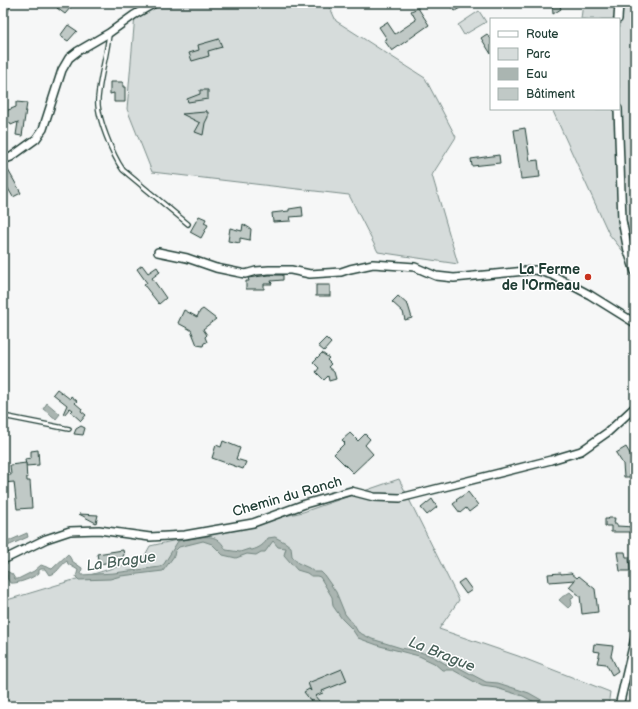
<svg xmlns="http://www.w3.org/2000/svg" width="638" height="709" font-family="'Balsamiq Sans',sans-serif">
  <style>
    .green { fill: #d6dcdb; stroke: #7a8c88 }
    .water { fill: #aab5b1; stroke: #72857f }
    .building { fill: #c0c9c6; stroke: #1f3d34 }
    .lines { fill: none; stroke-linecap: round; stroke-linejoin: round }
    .service-casing { stroke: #1f3d34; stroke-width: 6 }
    .minor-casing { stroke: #1f3d34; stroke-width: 10 }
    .service { stroke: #fff; stroke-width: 3.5 }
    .minor { stroke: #fff; stroke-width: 7 }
    .poi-dot { fill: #c8321e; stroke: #fff; stroke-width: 1.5 }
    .labels { text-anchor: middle; stroke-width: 3; stroke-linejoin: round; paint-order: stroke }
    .poi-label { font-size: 14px; font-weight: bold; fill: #1f3d34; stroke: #fff; text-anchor: end }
    .street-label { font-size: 14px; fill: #1f3d34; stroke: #fff }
    .water-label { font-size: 15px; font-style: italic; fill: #49615a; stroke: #fff }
  </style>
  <rect width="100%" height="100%" fill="#f6f7f7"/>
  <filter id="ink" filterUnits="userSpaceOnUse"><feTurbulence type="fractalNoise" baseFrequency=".025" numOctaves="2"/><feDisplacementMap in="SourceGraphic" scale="8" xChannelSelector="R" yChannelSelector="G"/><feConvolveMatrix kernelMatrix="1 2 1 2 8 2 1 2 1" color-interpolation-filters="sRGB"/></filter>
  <g filter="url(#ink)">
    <g class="green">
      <path d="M3 3H11L3 31Z"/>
      <path d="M136 3H328L336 21 425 78 456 137 432 175 458 264 378 252 349 195 152 172 127 109Z"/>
      <path d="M583 3H635V266L609 234 552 109H619V19H581Z"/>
      <path d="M479 11 486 22 464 35 458 25Z"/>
      <path d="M399 479 459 600 439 629 518 656 610 692 608 706H3V607L7 600 143 559 150 546 303 512Z"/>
    </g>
    <g class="water">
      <path d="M47 403 60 414 56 419 43 409Z"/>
      <path d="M27 533 28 537 3 548V537L6 540H11Z"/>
      <path d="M200 537C213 536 219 537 226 550L240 552 249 549 252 550C259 548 264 545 268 538L275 537 286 543 291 547 292 556 298 563 309 568 314 572H321L324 575 336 592 345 614 354 625 358 632 372 639 401 648 417 651 432 656 449 666 454 665 486 682 498 683 529 693 552 706H542L523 696 496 688 482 686 453 670H442L434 663 419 656 380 646 358 638 352 629 342 619 333 606 332 597 320 577 317 576H311L307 573 297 570 284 555 286 548 278 547 273 541 265 552H261L256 555 247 554 236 558 223 555 212 544 203 541 179 547 175 551 174 556 163 571 121 576 110 579 79 580 76 577 78 570 68 564 67 561C59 566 58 574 49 575L45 569H41L39 570V573C33 578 18 584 10 583L7 578V575L3 573V569L12 574 15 579H18L34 571 41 565 52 569 68 554 72 561 82 568 81 575 114 573 160 567 164 564 178 541Z"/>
      <path d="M570 592 574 596 571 599 572 604 568 608 559 600C562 596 566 595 570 592Z"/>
    </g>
    <g class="building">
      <path d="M61 3H66L71 7 65 14 57 8Z"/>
      <path d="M449 3H468L455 11Z"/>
      <path d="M552 3H559L561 9 553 14Z"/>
      <path d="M418 8 429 25 392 51 384 40 387 39 379 27 387 22 395 34 416 20 411 11Z"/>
      <path d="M68 25 77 31 68 41 60 36Z"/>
      <path d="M487 34 491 39V54L481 38Z"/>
      <path d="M219 39 222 47 208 51 209 56 192 61 189 53 199 50 198 45Z"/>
      <path d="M110 82H123V87H125V102H114V93L110 94Z"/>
      <path d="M200 90H208V99L188 102 187 99 200 94Z"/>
      <path d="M16 102 27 103 22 136 16 135 18 122 11 125 10 123 3 125V112L16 107Z"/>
      <path d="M206 110V112H208V117L205 123 203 135 195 132 200 123 182 114 205 112Z"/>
      <path d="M525 128 530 161 538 160 540 177 521 179 514 130Z"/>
      <path d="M499 155 500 163 472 166 471 159Z"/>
      <path d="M8 170 21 193 13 197 3 180V173Z"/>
      <path d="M302 207 303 216 290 217 291 221 273 222 272 213 289 211V209Z"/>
      <path d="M199 216 206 219 204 223 208 225 201 238 190 232Z"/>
      <path d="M243 224 251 229 250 240 240 238V243L228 241 230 228 242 231Z"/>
      <path d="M142 265 148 273 157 267 160 272 152 278 166 298 159 304 144 285 147 283 137 269Z"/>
      <path d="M269 275H283V280L271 281 272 284H264V289H246V281H249L248 278Z"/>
      <rect x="316" y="285" width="14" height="11"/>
      <path d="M398 296 408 305 412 318 405 320 403 312 392 302Z"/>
      <path d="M203 309 216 319 203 329 207 335 205 337 207 342 204 343 203 346 197 345 191 330 178 323 184 310 197 317 200 311Z"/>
      <path d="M326 338 331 343 324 351 318 346Z"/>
      <path d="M322 353 329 358 327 360 331 364 328 367 334 372 336 379 329 381 328 376 324 380 316 372 319 368 313 362Z"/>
      <path d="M57 389 70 399 71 396 77 401 75 403 82 409 81 411 86 415 81 421 71 412 73 410 70 408 64 415 63 414 67 405 53 394Z"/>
      <path d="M81 426 85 428 83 435 74 434 76 429Z"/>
      <path d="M350 433 358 441 365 434 370 439 365 445 373 454 353 473 334 454 345 443 342 440Z"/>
      <path d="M223 441 240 448 236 459 246 462 243 469 212 458 216 445 221 447Z"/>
      <path d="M626 447 635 462V477H624L623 464 616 453Z"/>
      <path d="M38 450 39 465 26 466 25 459 31 458V451Z"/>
      <path d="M26 463 27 481H30L32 508 17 509 14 482 4 483 3 475H11L10 465Z"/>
      <path d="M468 492 478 505 469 512 466 508 460 513 453 504 457 501 456 500Z"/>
      <path d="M432 499 437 507 427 515 421 508Z"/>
      <path d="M79 514 98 515 96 523Z"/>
      <path d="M609 518H615L614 524H617V526L634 527V532H611V526H605V519H608Z"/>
      <path d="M123 550 124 555 118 561 99 564 97 554Z"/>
      <path d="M617 552H625L626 557H629L630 571H620Z"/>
      <path d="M561 573V574L571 573 577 578 579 576 595 589 598 612 582 614 580 596 569 587 575 580 549 582 548 574Z"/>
      <path d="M464 579 472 590 466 594 458 583Z"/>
      <path d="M594 644 613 646 611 656 618 671 612 675 606 664 597 663 600 652 593 651Z"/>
      <path d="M342 669 347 681 322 691 323 693 315 696 323 706H315L304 692 309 689 311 691 308 683Z"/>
    </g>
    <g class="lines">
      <g class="service-casing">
        <g id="service">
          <path d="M109 34C107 55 100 76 98 98 96 115 113 156 123 170L188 224"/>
          <path d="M3 416 69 429"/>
        </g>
      </g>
      <g class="minor-casing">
        <g id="minor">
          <path d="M618 19 619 3"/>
          <path d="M618 109 622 220 628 251 635 272"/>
          <path d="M3 160 11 157 36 139 43 129 62 70 69 58 78 51 109 33 134 15 155 3"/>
          <path d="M158 252 187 258 216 268 245 274 256 271 269 270H291L310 274 341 272 350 269 373 264 415 267 436 276 454 278 535 270 552 275 590 295 635 323"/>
          <path d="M3 560 46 539 70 531 99 530 150 537 185 535 253 523 305 504 351 491 374 497 400 498 551 460 581 451 608 432 635 407"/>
          <path d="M619 706 635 638"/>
        </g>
      </g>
      <use href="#service" class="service"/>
      <use href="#minor" class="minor"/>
    </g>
  </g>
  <circle class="poi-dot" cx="588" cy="277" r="4"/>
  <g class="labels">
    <g class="poi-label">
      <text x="580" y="274">La Ferme<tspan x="580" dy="16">de l'Ormeau</tspan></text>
    </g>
    <g class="street-label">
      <text transform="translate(287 496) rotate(-16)" y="5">Chemin du Ranch</text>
    </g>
    <g class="water-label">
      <text transform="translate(121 561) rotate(-8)" y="5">La Brague</text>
      <text transform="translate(442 654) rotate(22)" y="5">La Brague</text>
    </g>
  </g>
  <rect width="638" height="709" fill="none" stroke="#fff" stroke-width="16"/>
  <rect x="8" y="8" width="622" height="693" fill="none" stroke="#1f3d34" stroke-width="1.5" filter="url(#ink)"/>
  <rect x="490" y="18" width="130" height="92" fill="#ffffff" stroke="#a5b1ae"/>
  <rect x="498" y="31" width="20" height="6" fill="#ffffff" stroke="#a5b1ae"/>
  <text x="526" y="38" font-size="12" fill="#1f3d34">Route</text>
  <rect x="498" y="48" width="20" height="12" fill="#d6dcdb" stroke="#a5b1ae"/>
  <text x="526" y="58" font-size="12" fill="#1f3d34">Parc</text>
  <rect x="498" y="68" width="20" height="12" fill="#aab5b1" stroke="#a5b1ae"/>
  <text x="526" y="78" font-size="12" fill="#1f3d34">Eau</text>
  <rect x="498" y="88" width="20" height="12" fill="#c0c9c6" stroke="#a5b1ae"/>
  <text x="526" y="98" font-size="12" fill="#1f3d34">Bâtiment</text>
</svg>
